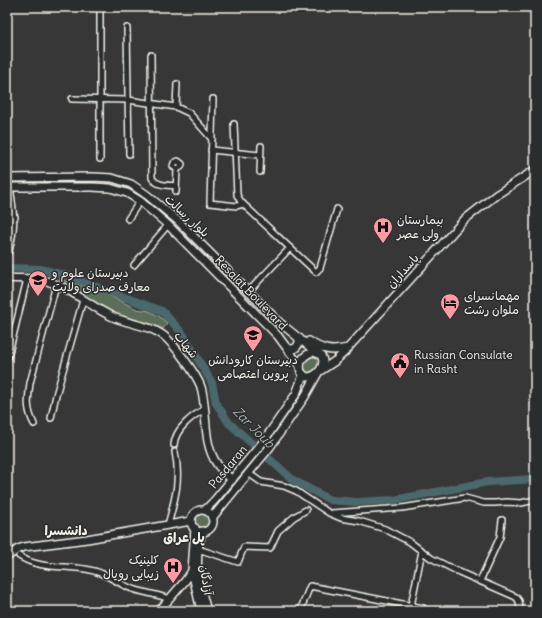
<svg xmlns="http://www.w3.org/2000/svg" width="542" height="618" font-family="Delius,'Playpen Sans Arabic',sans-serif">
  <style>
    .green { fill: #5a6e59; stroke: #a7b0a0 }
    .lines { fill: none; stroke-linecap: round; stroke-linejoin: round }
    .river { stroke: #4b696c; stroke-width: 8 }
    .street-casing { stroke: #f4f1e8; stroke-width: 8 }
    .secondary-casing { stroke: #f4f1e8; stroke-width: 10 }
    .street { stroke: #2a2d2e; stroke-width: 5 }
    .secondary { stroke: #2a2d2e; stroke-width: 7 }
    .labels { text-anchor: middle; stroke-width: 3; stroke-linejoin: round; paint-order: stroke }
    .street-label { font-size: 12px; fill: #f4f1e8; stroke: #2a2d2e }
    .poi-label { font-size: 12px; fill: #f4f1e8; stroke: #2a2d2e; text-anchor: start }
    .water-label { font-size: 13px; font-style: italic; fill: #b0bbb6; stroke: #2a2d2e }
    .neighbourhood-label { font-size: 13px; font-weight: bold; fill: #f4f1e8; stroke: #2a2d2e }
  </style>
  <rect width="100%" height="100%" fill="#383738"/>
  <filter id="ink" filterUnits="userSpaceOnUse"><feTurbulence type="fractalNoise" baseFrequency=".025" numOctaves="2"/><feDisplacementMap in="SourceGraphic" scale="8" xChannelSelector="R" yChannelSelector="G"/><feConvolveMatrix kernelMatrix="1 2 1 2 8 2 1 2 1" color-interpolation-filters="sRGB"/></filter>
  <g filter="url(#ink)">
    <g class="green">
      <path d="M59 279 100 291 137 309 149 311 159 316 167 323 163 329 140 321 119 315 82 295Z"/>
      <path d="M315 355 320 360C319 368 313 377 304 372L303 363 310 356Z"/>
      <circle cx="202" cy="520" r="8"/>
    </g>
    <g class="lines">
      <path class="river" d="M7 268 40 269 64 275 162 311 183 334 212 383 216 403 229 423 293 480 330 500 357 502 394 500 488 482 535 479"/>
      <g class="street-casing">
        <g id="street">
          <path d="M127 28 129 154"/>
          <path d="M151 55 152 178C157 186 168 185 176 186"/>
          <path d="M72 99 128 100 176 107 189 113 212 139"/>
          <path d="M213 99 210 203 237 206 243 204"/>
          <path d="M176 107 177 84"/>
          <path d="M234 124 237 195 241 202 290 248 248 292"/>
          <path d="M211 150 260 155"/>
          <path d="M100 159V7"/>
          <path d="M260 172 261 146"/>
          <path d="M176 192 177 169 173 166 174 163 178 161 182 164 181 167 177 169"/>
          <path d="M7 217H15"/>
          <path d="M128 219 140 201"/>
          <path d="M290 248 316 272 320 268 337 209"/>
          <path d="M9 251C16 225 14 213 10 187"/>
          <path d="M134 265 168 225"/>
          <path d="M7 361 27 279"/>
          <path d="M51 418 56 395 83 300"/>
          <path d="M34 424C26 408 28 400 30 383L56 285"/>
          <path d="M174 445C175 429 192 416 205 409"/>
          <path d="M248 473 261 482 284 486 296 491 329 513 341 518 359 521 385 529 410 542 431 558 459 572 516 597 519 601 520 611"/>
          <path d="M332 513 402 508 465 498 484 503H495L507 502 521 503 535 500"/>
          <path d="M168 525C175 499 181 479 175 452"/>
          <path d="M198 549 238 562 244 547 270 548 278 531 294 517 306 510"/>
          <path d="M19 556C41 571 70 564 94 571 107 574 118 583 130 588 143 593 157 594 169 599"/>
          <path d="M480 581 500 537 502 520"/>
          <path d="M411 606 422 551"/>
          <path d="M300 611 310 586 423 608"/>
        </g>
      </g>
      <g class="secondary-casing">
        <g id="secondary">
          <path d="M7 178 93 177 112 178 131 184 147 195 177 220 279 322 317 353"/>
          <path d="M7 187H92L110 188 127 193 140 201 168 225 278 336 300 366"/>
          <path d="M7 278C20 279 34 278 46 281 70 287 91 307 113 317 129 324 150 325 164 336 174 344 197 375 201 387 208 411 202 443 217 464 221 470 227 475 232 480"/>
          <path d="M309 341C322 350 332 352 348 348L464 220 496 195 535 170"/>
          <path d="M288 348C295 351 300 346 299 338"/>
          <path d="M313 352C331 354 322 378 306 377L301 372C298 362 303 355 313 352Z"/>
          <path d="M320 371 335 361 348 349"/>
          <path d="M205 510 214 501 263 442 296 394 303 375"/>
          <circle cx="202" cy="521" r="11"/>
          <path d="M212 518 270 447 304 398 318 373"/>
          <path d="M195 528 192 571 201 611"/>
          <path d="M202 531 198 549 197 575 207 611"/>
          <path d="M7 557 18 549 24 547 87 539 191 521"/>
          <path d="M159 611 185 581 192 571"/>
        </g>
      </g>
      <use href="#street" class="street"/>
      <use href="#secondary" class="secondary"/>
    </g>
  </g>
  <defs>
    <g id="hospital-pin" transform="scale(1)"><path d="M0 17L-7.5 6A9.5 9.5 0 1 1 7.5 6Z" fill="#ff9aa2" stroke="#2a2d2e"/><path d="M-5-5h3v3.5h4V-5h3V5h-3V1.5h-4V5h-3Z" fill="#111"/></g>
    <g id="school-pin" transform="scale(1)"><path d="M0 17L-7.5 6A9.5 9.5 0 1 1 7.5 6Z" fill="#ff9aa2" stroke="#2a2d2e"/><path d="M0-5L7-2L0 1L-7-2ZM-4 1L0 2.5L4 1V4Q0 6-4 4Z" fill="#111"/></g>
    <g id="hotel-pin" transform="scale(1)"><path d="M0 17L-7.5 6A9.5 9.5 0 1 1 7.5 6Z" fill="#ff9aa2" stroke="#2a2d2e"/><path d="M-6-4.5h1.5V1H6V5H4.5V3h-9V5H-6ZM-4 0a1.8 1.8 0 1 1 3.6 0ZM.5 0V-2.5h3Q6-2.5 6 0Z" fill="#111"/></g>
    <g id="civic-pin" transform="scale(1)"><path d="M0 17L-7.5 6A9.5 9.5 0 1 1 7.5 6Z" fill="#ff9aa2" stroke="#2a2d2e"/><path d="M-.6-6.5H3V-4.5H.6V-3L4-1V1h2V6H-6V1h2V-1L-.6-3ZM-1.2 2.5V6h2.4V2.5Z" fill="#111"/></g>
  </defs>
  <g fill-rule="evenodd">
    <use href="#hospital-pin" x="383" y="227"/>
    <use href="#school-pin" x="38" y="280"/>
    <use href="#hotel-pin" x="450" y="303"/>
    <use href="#school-pin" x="253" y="335"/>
    <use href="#civic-pin" x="400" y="362"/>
    <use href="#hospital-pin" x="173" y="567"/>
  </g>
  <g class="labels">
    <g class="street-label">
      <text transform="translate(187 216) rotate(43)" y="4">بلوار رسالت</text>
      <text transform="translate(403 271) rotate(-48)" y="4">پاسداران</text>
      <text transform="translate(251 293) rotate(46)" y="4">Resalat Boulevard</text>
      <text transform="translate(186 345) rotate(51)" y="4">شهاب</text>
      <text transform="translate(228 467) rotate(-50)" y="4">Pasdaran</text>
      <text transform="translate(206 580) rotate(81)" y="4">آزادگان</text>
    </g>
    <g class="poi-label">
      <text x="397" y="224">بیمارستان<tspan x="397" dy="14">ولی عصر</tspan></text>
      <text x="52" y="277">دبیرستان علوم و<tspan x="52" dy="14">معارف صدرای ولایت</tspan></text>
      <text x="464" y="300">مهمانسرای<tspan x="464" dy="14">ملوان رشت</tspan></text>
      <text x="414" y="359">Russian Consulate<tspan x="414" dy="14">in Rasht</tspan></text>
      <text x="253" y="364" text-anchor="middle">دبیرستان کارودانش<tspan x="253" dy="14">پروین اعتصامی</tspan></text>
      <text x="159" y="564" text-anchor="end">کلینیک<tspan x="159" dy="14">زیبایی رویال</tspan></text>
    </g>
    <g class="water-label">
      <text transform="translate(254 427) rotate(45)" y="5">Zar Joub</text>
    </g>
    <g class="neighbourhood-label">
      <text x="66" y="535">دانشسرا</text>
      <text x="184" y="542">پل عراق</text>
    </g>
  </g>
  <rect width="542" height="618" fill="none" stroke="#2a2d2e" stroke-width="24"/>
  <rect x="12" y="12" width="518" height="594" fill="none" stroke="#f4f1e8" stroke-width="1.5" filter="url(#ink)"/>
</svg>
